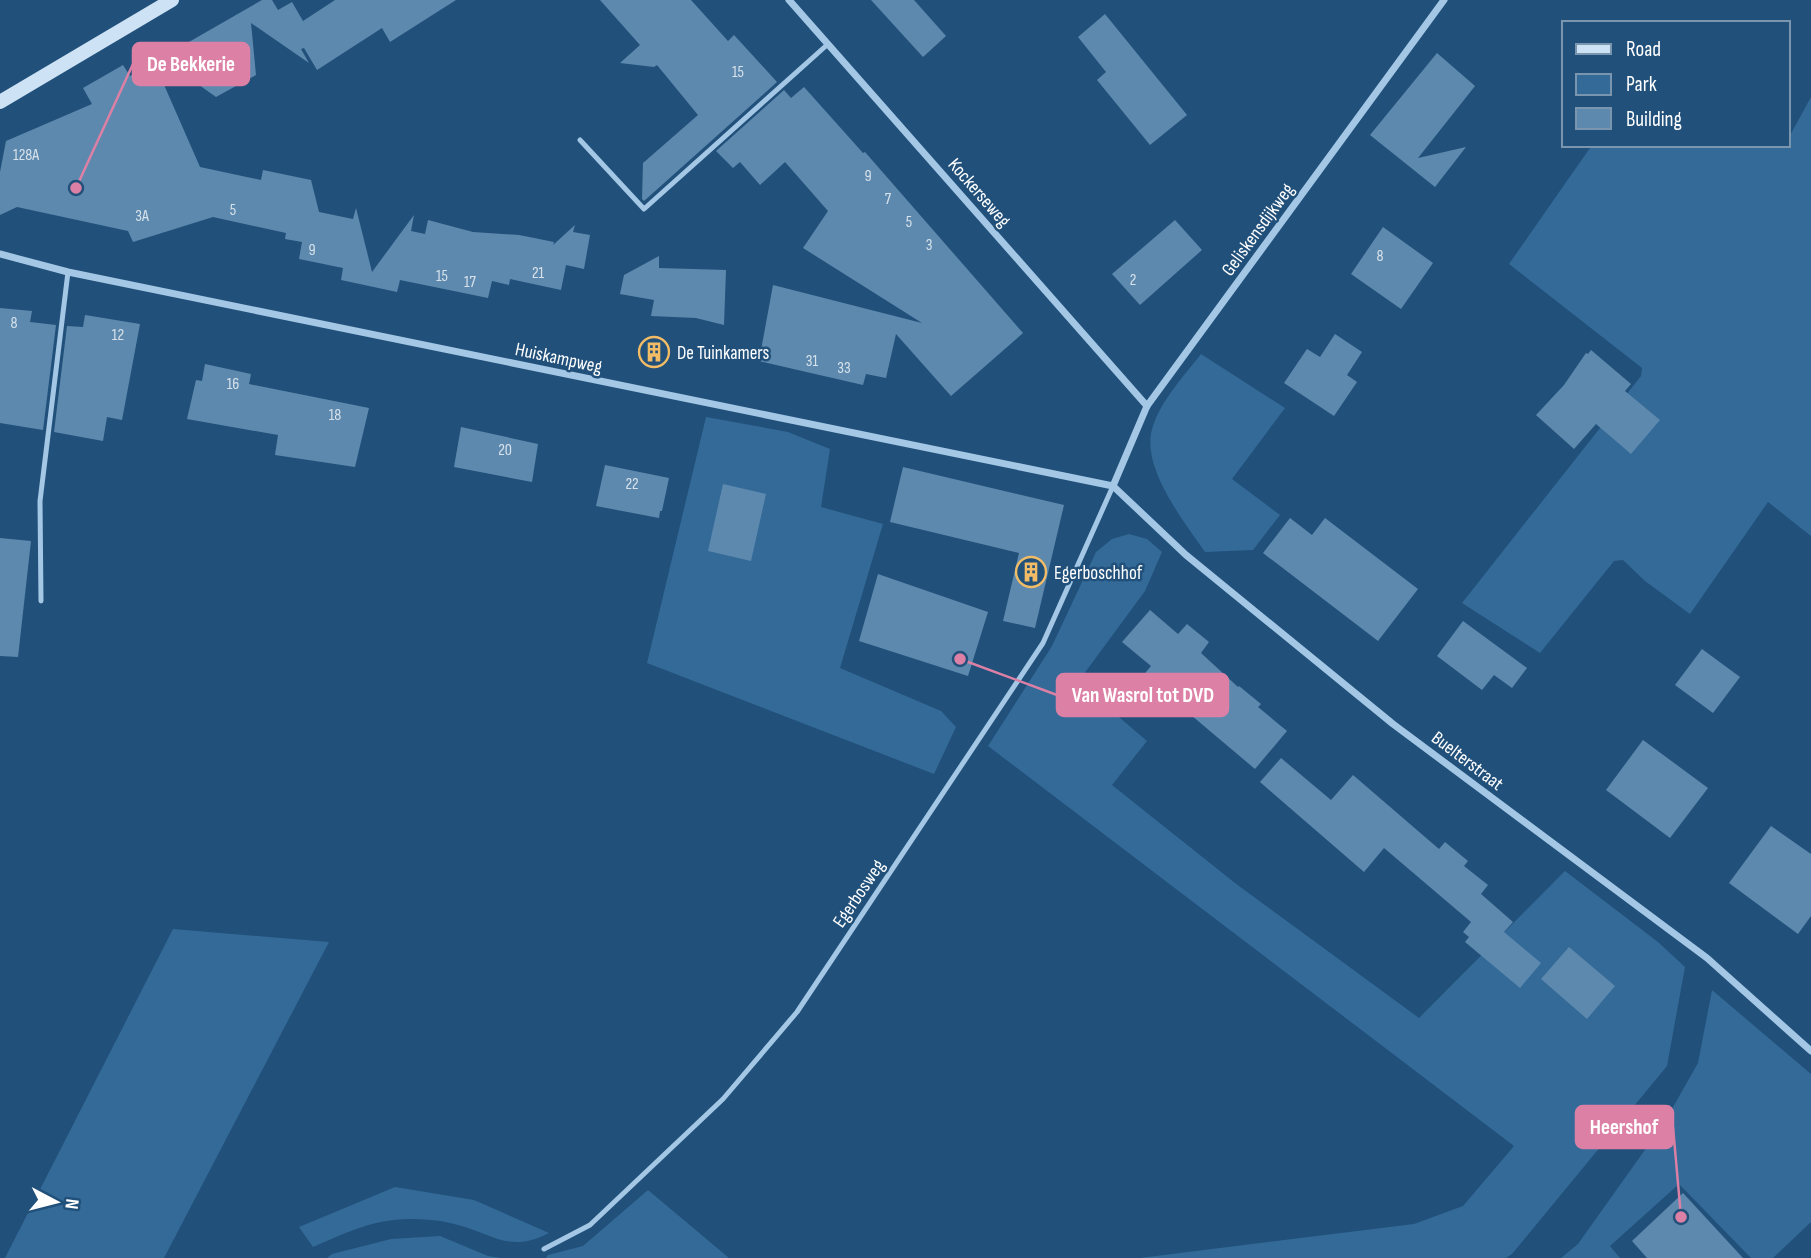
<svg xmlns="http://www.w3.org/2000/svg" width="1811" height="1258" font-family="'Sofia Sans Condensed',sans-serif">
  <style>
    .green { fill: #346a98 }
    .building { fill: #5e89ae }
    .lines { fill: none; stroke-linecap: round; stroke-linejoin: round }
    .lane { stroke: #a3c7e5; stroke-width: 5 }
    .street { stroke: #a3c7e5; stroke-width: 7 }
    .secondary { stroke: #cde2f4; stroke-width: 14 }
    .labels { text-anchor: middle; stroke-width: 5; stroke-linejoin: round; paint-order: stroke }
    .number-label { font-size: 16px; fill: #d7e2eb }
    .street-label { font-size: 19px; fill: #fff; stroke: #21507a }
    .poi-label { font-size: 19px; fill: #fff; stroke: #21507a; text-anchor: start }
    .leader { fill: none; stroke: #dd80a5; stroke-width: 2.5 }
    .callout-dot { fill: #dd80a5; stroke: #21507a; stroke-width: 2.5 }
    .callout { fill: #dd80a5; stroke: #dd80a5; stroke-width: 2.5 }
    .callout-label { font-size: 21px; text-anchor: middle; font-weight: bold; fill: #fff }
  </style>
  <rect width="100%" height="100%" fill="#21507a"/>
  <g class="green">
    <path d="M1811 97V536L1768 502 1690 614 1645 581 1623 560 1614 561 1540 653 1462 603 1641 376 1642 368 1509 264 1592 145H1778L1783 148 1788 145V139Z"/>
    <path d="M1201 354 1285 408 1232 479 1280 515 1253 550 1205 552C1183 520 1139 465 1153 426 1162 399 1184 376 1201 354Z"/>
    <path d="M706 417 788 432 830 449 821 507 883 524 840 668 941 711 956 727 934 774 647 663Z"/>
    <path d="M1129 534 1147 539 1162 552 1145 591 1078 682 1147 741 1112 785 1235 883 1419 1018 1565 871 1658 942 1685 967 1667 1066 1512 1254 1506 1258H1140L1414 1224 1463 1206 1514 1146 988 746 1052 646 1096 552 1112 539Z"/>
    <path d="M173 929 329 942 164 1258H5Z"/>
    <path d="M1712 990 1811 1074V1222L1773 1258H1751L1679 1184 1610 1246 1620 1258H1561L1578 1244 1664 1123 1698 1063Z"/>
    <path d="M395 1187 474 1200 549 1233C507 1255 490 1231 450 1223 438 1220 424 1219 412 1219 376 1218 345 1233 313 1247L299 1227Z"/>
    <path d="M648 1190 729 1258H546L548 1255 583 1246Z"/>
    <path d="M440 1236 488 1256 501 1258H327L332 1254 391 1239Z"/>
  </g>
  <g class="building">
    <path d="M262 0H272L278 10 292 2 303 21 335 0H456L390 42 382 28 317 70 304 48 301 49 309 63 251 23 256 75 216 97 161 58Z"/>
    <path d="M600 0H691L728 41 734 35 777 82 644 201 642 199 643 163 698 115 657 65 654 67 620 63 640 45Z"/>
    <path d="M871 0H914L946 36 923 57Z"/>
    <path d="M1105 14 1187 115 1150 145 1097 80 1106 72 1078 37Z"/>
    <path d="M1437 53 1475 86 1418 158 1466 147 1435 187 1370 135Z"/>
    <path d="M154 62 200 167 261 180 263 170 311 180 319 212 353 219 356 208 372 272 414 215 411 231 425 234 428 220 473 232 519 235 554 242 553 245 575 225 573 232 590 235 584 269 566 265 561 290 510 279 509 285 492 281 488 298 400 280 397 292 341 280 343 268 299 259 302 242 285 239 286 233 213 217 133 242 128 231 17 207 0 215V172L6 141 92 104 83 88 123 65 130 76Z"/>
    <path d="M804 87 863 153 865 152 1023 333 951 396 896 334 886 378 866 374 863 385 759 361 773 285 922 323 803 248 828 211 785 162 760 185 740 162 733 168 716 151 784 90 791 98Z"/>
    <path d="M1175 220 1202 250 1140 305 1112 274Z"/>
    <path d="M1383 227 1433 263 1401 309 1351 274Z"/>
    <path d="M659 256V268L726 270 724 325 696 318 651 316 654 300 620 294 624 275Z"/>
    <path d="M0 308 32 311 30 322 56 325 43 430 0 423Z"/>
    <path d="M85 315 140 324 122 420 107 417 103 441 54 432 67 326 83 327Z"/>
    <path d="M1335 334 1362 352 1347 375 1357 382 1334 416 1284 383 1307 349 1320 357Z"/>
    <path d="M1591 350 1631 384 1625 391 1660 420 1631 454 1596 424 1574 449 1536 415 1564 385 1586 353 1588 354Z"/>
    <path d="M205 364 251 374 249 384 369 408 355 467 275 455 278 435 187 419 196 380 202 381Z"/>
    <path d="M461 427 538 444 532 482 454 467Z"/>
    <path d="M605 465 669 478 662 511H660L659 518 596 506Z"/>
    <path d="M903 467 1064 505 1035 628 1003 621 1019 553 890 522Z"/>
    <path d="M723 484 766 494 751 561 708 551Z"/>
    <path d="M1290 518 1312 535 1325 518 1418 589 1378 641 1263 553Z"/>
    <path d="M0 538 31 541 18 657 0 656Z"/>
    <path d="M878 574 988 612 968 676 859 641Z"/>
    <path d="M1150 610 1178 634 1187 624 1209 642 1201 653 1238 687 1239 686 1261 704 1258 707 1287 731 1255 769 1166 694 1164 696 1142 677 1151 666 1122 642Z"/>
    <path d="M1463 621 1527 668 1512 688 1494 675 1482 690 1437 656Z"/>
    <path d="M1702 649 1740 677 1713 713 1675 685Z"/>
    <path d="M1643 740 1708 788 1670 838 1606 790Z"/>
    <path d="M1281 758 1331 800 1353 775 1439 849 1445 842 1468 861 1464 866 1488 885 1481 894 1513 922 1504 932 1541 963 1520 988 1465 942 1469 937 1463 932 1471 922 1384 848 1364 872 1260 782Z"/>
    <path d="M1771 826 1811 854V916L1798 934 1729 883Z"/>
    <path d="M1569 947 1615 986 1587 1019 1541 979Z"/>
    <path d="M1683 1193 1743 1258H1647L1632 1241Z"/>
  </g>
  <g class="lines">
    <g class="lane">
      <path d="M580 140 644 209 828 44"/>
      <path d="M41 601 40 501 68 272"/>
      <path d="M544 1249 590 1225 723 1099 797 1012 1043 643 1113 486"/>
    </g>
    <g class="street">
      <path d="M789 0 1147 406"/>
      <path d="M0 254 68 272 1113 486"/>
      <path d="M1113 486 1186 555 1393 724 1707 958 1811 1051"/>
      <path d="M1113 486 1147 406 1444 0"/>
    </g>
    <path class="secondary" d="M0 102 172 0"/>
  </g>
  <defs>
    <g id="building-ring" transform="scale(1.575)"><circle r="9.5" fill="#21507a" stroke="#f1bc65" stroke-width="1.5"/><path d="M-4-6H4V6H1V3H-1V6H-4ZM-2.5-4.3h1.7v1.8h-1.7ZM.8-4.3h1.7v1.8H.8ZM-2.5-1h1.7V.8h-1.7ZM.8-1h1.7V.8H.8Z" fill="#f1bc65"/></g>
  </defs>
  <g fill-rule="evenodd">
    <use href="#building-ring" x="654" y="352"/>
    <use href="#building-ring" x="1031" y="572"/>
  </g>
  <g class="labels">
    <g class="number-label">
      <text x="738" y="77">15</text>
      <text x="26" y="160">128A</text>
      <text x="868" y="181">9</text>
      <text x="888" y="204">7</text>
      <text x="233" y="215">5</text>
      <text x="142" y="221">3A</text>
      <text x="909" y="227">5</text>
      <text x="929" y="250">3</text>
      <text x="312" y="255">9</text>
      <text x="1380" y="261">8</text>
      <text x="538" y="278">21</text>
      <text x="442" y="281">15</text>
      <text x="1133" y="285">2</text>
      <text x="470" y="287">17</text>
      <text x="14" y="328">8</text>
      <text x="118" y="340">12</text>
      <text x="812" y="366">31</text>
      <text x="844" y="373">33</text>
      <text x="233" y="389">16</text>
      <text x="335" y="420">18</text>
      <text x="505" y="455">20</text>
      <text x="632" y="489">22</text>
    </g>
    <g class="street-label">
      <text transform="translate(980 192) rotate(49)" y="7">Kockerseweg</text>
      <text transform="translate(1257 229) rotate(-54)" y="7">Geliskensdijkweg</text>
      <text transform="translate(559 357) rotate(12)" y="7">Huiskampweg</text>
      <text transform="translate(1468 760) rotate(37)" y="7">Buelterstraat</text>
      <text transform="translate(858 893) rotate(-56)" y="7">Egerbosweg</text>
    </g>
    <g class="poi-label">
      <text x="677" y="359">De Tuinkamers</text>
      <text x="1054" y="579">Egerboschhof</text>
    </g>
  </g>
  <path class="leader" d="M76 188L133 64M960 659L1057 695M1681 1217L1673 1127"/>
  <g class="callout-dot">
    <circle cx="76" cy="188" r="7"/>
    <circle cx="960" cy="659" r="7"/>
    <circle cx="1681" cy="1217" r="7"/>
  </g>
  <g class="callout">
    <rect x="133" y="43" width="116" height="42" rx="7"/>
    <rect x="1057" y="674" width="171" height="42" rx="7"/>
    <rect x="1576" y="1106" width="97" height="42" rx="7"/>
  </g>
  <g class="callout-label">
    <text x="191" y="71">De Bekkerie</text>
    <text x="1143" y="702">Van Wasrol tot DVD</text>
    <text x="1624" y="1134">Heershof</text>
  </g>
  <rect x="1562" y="21" width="228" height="126" fill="#21507a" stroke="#7a96af" stroke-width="2"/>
  <rect x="1576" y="44" width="35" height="10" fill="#cde2f4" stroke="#7a96af" stroke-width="2"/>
  <text x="1626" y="56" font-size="21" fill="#ffffff">Road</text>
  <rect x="1576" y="74" width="35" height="21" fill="#346a98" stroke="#7a96af" stroke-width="2"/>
  <text x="1626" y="91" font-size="21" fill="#ffffff">Park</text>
  <rect x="1576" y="108" width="35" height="21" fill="#5e89ae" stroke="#7a96af" stroke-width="2"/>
  <text x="1626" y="126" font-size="21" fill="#ffffff">Building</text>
  <g transform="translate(56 1202) rotate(97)" stroke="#21507a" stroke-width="5" paint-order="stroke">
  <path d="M0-5L12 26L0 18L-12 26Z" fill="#ffffff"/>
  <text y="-10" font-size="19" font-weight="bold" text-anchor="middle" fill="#ffffff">N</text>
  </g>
</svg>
